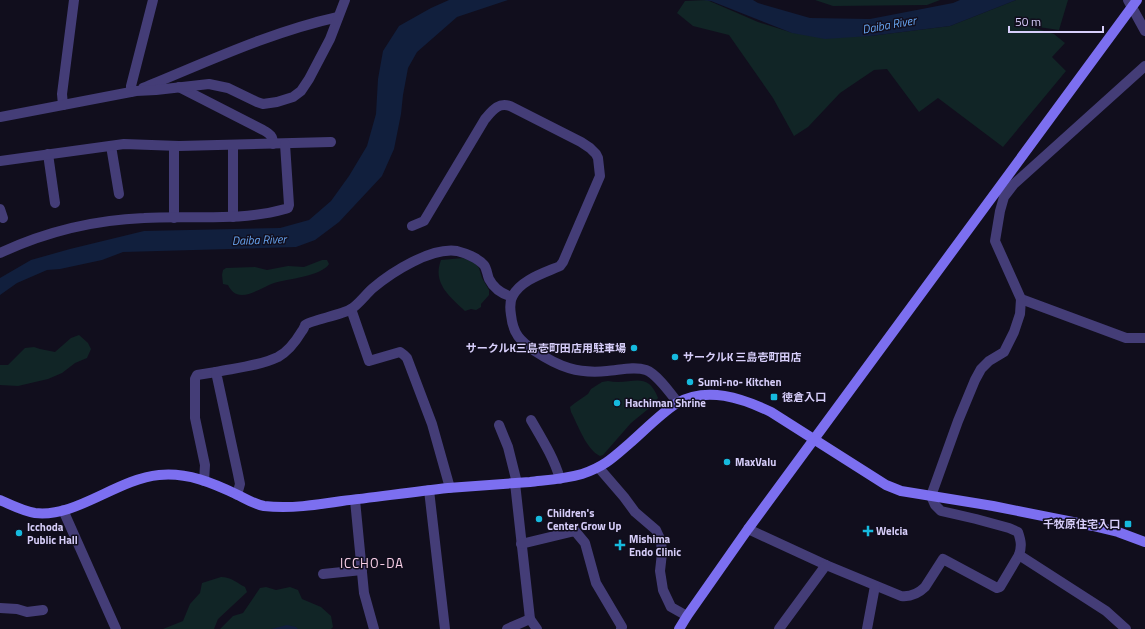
<svg xmlns="http://www.w3.org/2000/svg" width="1145" height="629" font-family="'Titillium Web','Noto Sans JP',sans-serif">
  <style>
    .green { fill: #112526 }
    .water { fill: #111f3d }
    .lines { fill: none; stroke-linecap: round; stroke-linejoin: round }
    .street { stroke: #443d77; stroke-width: 10 }
    .secondary { stroke: #7c6ff0; stroke-width: 10 }
    .poi-dot { fill: #16bade; stroke: #110e1d; stroke-width: 1.5 }
    .labels { text-anchor: middle; stroke-width: 3; stroke-linejoin: round; paint-order: stroke }
    .poi-label { font-size: 11px; font-weight: bold; fill: #d7cefa; stroke: #110e1d; text-anchor: start }
    .water-label { font-size: 12px; font-style: italic; fill: #67a5f0; stroke: #110e1d }
    .quarter-label { font-size: 13px; letter-spacing: 1px; fill: #fad0e8; stroke: #110e1d }
  </style>
  <rect width="100%" height="100%" fill="#110e1d"/>
  <g class="green">
    <path d="M707 0 758 22 793 33 870 36 950 26 1016 0H1068L1059 30 1025 25 1054 34 1065 43 1052 57 1066 71 1003 147 938 98 919 112 887 69 874 70 840 93 808 127 794 136 773 98 729 35 693 26 677 13 685 1Z"/>
    <path d="M815 0H940L927 5 833 6Z"/>
    <path d="M463 258 475 263 479 268 482 278 489 290V295L481 304V307L476 310 471 309 465 311C450 297 432 283 441 260Z"/>
    <path d="M322 260H327L329 264C322 276 287 279 274 283 265 286 252 295 242 295 235 295 231 291 228 285L223 284 222 275 223 270 226 268 255 267 267 270 288 266 304 267Z"/>
    <path d="M79 335 88 343 91 349 87 358 75 363 62 373 48 379 18 386 0 385V365H8L25 348 34 347 40 349 55 352 71 338Z"/>
    <path d="M608 381C631 386 647 369 658 398L653 405 631 423 603 455 600 456C586 449 578 425 571 412L570 407 575 403 588 394 591 389 602 382Z"/>
    <path d="M221 577C231 577 237 583 245 587L247 592 218 619 214 629H163L183 621 190 604 200 593 202 583Z"/>
    <path d="M266 587 276 590 290 587 298 590 302 599 321 607 331 616 333 627 331 629H220L233 616 243 613 260 588Z"/>
  </g>
  <g class="water">
    <path d="M449 0H508L457 17 417 52 408 68 403 95 401 114 394 149 382 176 339 222 315 240 296 247 123 252 102 260 60 269 47 270 17 283 0 295V278L31 260 70 249 144 231 280 228 309 220 331 201 349 176 367 146 376 114 378 79 383 51 399 26 431 8Z"/>
    <path d="M703 0H753L758 3 810 18 870 19 953 3 960 0H1016L950 26 870 36 825 39 792 33 711 1Z"/>
    <path d="M287 625 296 627 298 629H271Z"/>
  </g>
  <g class="lines">
    <g class="street">
      <path d="M1128 0 1145 31"/>
      <path d="M179 87 263 130C270 134 273 136 273 144"/>
      <path d="M143 88C207 62 270 32 338 17"/>
      <path d="M131 92V86L153 0"/>
      <path d="M63 105 62 94 74 0"/>
      <path d="M0 117 136 91 156 90 209 84 228 88 257 102 263 104 277 102 293 97 301 91 309 79 330 39 345 0"/>
      <path d="M233 145V217"/>
      <path d="M111 146 119 194"/>
      <path d="M48 154 55 203"/>
      <path d="M0 161 124 144 179 146 331 142"/>
      <path d="M0 209 3 218"/>
      <path d="M174 218V146"/>
      <path d="M412 226 424 221 485 119C492 111 498 102 510 106L581 142 590 148 596 154 598 158 600 176 563 262 560 266C544 273 520 280 512 297 510 302 510 309 511 315 513 334 520 341 535 351 559 367 578 374 607 371 620 370 634 366 646 370 657 374 671 394 678 403"/>
      <path d="M0 253C45 232 94 220 144 218 191 215 239 222 285 209L288 208 289 205 285 144"/>
      <path d="M1021 299 1126 338H1145"/>
      <path d="M351 309 369 361 400 352 404 355 407 358 432 424 450 488"/>
      <path d="M531 420C542 439 554 458 560 479"/>
      <path d="M499 425 508 447 517 483"/>
      <path d="M599 468 624 497 635 512 656 530 661 541 662 553 660 571 663 590 671 607 687 616"/>
      <path d="M204 481 205 465 195 418V379L197 375 216 372"/>
      <path d="M515 483 530 619 537 629"/>
      <path d="M429 490 445 629"/>
      <path d="M237 495 240 484 238 474 216 372C236 368 259 366 278 357 289 351 296 341 302 331 303 330 305 326 305 325 311 320 342 315 351 309 358 305 366 294 373 288 392 272 431 247 457 251 465 253 478 258 484 265 487 269 487 274 489 279 494 289 502 294 512 297"/>
      <path d="M355 500 364 593 374 629"/>
      <path d="M63 510 116 629"/>
      <path d="M748 529 826 565 901 596C911 597 918 594 925 587L943 559 997 588 1000 587 1019 555C1022 546 1021 541 1018 532L1009 528 976 519 941 511 935 505 931 496 958 421 975 380 981 369 989 361 1004 352 1014 332 1020 314 1021 299 995 241 1000 211 1004 197 1014 184 1145 66"/>
      <path d="M521 544 575 531 585 543 596 583 622 627 621 629"/>
      <path d="M1019 555 1106 611 1126 629"/>
      <path d="M323 574 362 570"/>
      <path d="M0 608 17 609 27 612 43 610"/>
      <path d="M507 629 530 619"/>
      <path d="M779 629 826 565"/>
      <path d="M867 629 875 586"/>
    </g>
    <g class="secondary">
      <path d="M0 500C11 505 23 511 35 513 76 518 117 479 159 475 187 472 213 483 238 495 246 499 254 504 264 506 290 509 316 505 342 501 377 497 412 492 448 488 475 486 502 484 530 482 547 480 565 479 582 474 604 467 614 457 630 443 645 430 660 414 677 403 707 386 742 398 771 412L886 485 901 491 993 506 1093 526 1118 532 1145 542"/>
      <path d="M679 629 687 616 748 529 1137 0"/>
    </g>
  </g>
  <g class="poi-dot">
    <circle cx="634" cy="348" r="4"/>
    <circle cx="675" cy="357" r="4"/>
    <circle cx="690" cy="382" r="4"/>
    <rect x="770" y="393" width="8" height="8" rx="2"/>
    <circle cx="617" cy="403" r="4"/>
    <circle cx="727" cy="462" r="4"/>
    <circle cx="539" cy="519" r="4"/>
    <rect x="1124" y="520" width="8" height="8" rx="2"/>
    <path d="M866 525h4v4h4v4h-4v4h-4v-4h-4v-4h4z"/>
    <circle cx="19" cy="533" r="4"/>
    <path d="M618 539h4v4h4v4h-4v4h-4v-4h-4v-4h4z"/>
  </g>
  <g class="labels">
    <g class="poi-label">
      <text x="626" y="352" text-anchor="end">サークルK三島壱町田店用駐車場</text>
      <text x="683" y="361">サークルK 三島壱町田店</text>
      <text x="698" y="386">Sumi-no- Kitchen</text>
      <text x="782" y="401">徳倉入口</text>
      <text x="625" y="407">Hachiman Shrine</text>
      <text x="735" y="466">MaxValu</text>
      <text x="547" y="517">Children's<tspan x="547" dy="13">Center Grow Up</tspan></text>
      <text x="1120" y="528" text-anchor="end">千牧原住宅入口</text>
      <text x="27" y="531">Icchoda<tspan x="27" dy="13">Public Hall</tspan></text>
      <text x="876" y="535">Welcia</text>
      <text x="629" y="543">Mishima<tspan x="629" dy="13">Endo Clinic</tspan></text>
    </g>
    <g class="water-label">
      <text transform="translate(889 25) rotate(-10)" y="4">Daiba River</text>
      <text transform="translate(259 240) rotate(-2)" y="4">Daiba River</text>
    </g>
    <g class="quarter-label">
      <text x="372" y="568">ICCHO-DA</text>
    </g>
  </g>
  <path d="M1009 26v6h94v-6" fill="none" stroke="#d7cefa" stroke-width="2"/>
  <text x="1015" y="26" font-size="12" fill="#d7cefa" stroke="#110e1d" stroke-width="3" paint-order="stroke">50 m</text>
</svg>
